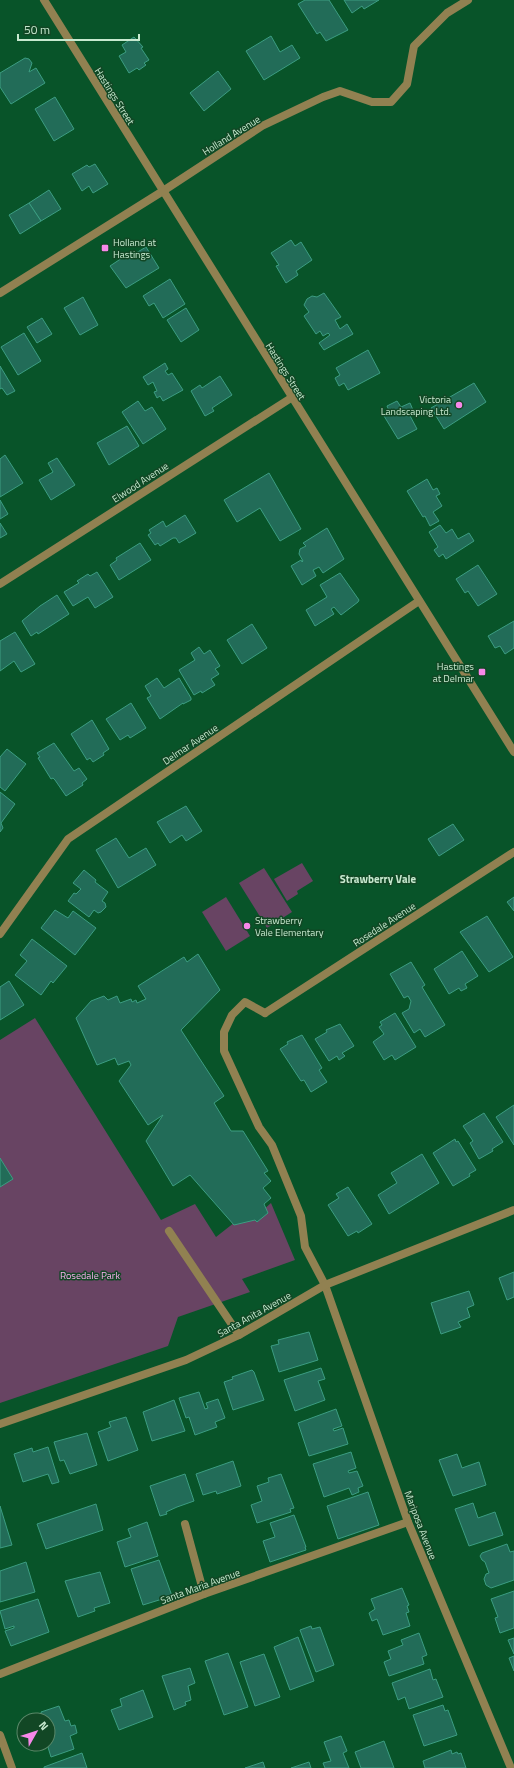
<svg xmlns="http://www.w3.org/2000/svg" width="514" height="1768" font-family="'Titillium Web',sans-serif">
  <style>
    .green { fill: #684463 }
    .building { fill: #226c58; stroke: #3c9d82 }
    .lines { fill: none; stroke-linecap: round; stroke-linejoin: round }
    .service { stroke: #918151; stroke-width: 8 }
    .minor { stroke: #918151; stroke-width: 8 }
    .poi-dot { fill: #f888ea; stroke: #124725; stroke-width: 1.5 }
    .labels { text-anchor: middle; stroke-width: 3; stroke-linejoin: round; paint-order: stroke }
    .street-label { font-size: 10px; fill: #c7e9cf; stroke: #124725 }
    .poi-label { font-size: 10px; fill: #c7e9cf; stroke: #124725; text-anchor: start }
    .park-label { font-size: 10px; fill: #fdb0f1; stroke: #124725 }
    .neighbourhood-label { font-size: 11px; font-weight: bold; fill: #c7e9cf; stroke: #124725 }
  </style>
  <rect width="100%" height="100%" fill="#085429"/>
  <g class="green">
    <path d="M302 863 313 881 297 891 298 894 287 901 274 879Z"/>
    <path d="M264 868 292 912 267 928 239 883Z"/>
    <path d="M226 897 250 936 226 951 202 912Z"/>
    <path d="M35 1018 161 1220 195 1204 216 1237 244 1215 251 1221 271 1203 295 1260 242 1279 250 1292 178 1317 168 1346 0 1403V1040Z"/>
  </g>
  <g class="building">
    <path d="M305 0H329L348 30 326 41 320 32 317 34 298 4Z"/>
    <path d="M344 0H379L364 9 362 6 352 13Z"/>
    <path d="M271 36 280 52 292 45 300 58 264 80 246 51Z"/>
    <path d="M134 37 143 47 141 48 149 60 144 63 146 65 139 70 137 68 129 73 119 56 126 52 122 45Z"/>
    <path d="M25 58 29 59 32 63 29 72 36 68 45 83 11 104 0 87V73Z"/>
    <path d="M218 71 231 89 204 111 190 93Z"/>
    <path d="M55 97 74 129 54 141 35 109Z"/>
    <path d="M95 164 108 184 93 193 89 186 82 191 72 174 87 165 89 167Z"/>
    <path d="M49 190 61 209 41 221 29 203Z"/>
    <path d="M29 203 41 221 20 234 9 215Z"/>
    <path d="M291 240 295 246 301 242 312 260 296 271 298 275 286 283 276 266 279 265 271 253Z"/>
    <path d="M146 247 159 268 126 288 110 266 125 256 126 259Z"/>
    <path d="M170 279 185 304 163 318 154 303 149 306 143 296Z"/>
    <path d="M324 293 341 317 335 320 340 329 347 324 353 334 324 350 319 343 330 335 328 333 323 336 320 331 316 334 304 316 309 312 304 305 307 299 312 296 317 297Z"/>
    <path d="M83 297 98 325 80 335 64 308Z"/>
    <path d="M186 308 199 330 181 342 167 320Z"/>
    <path d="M42 318 52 334 37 343 27 327Z"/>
    <path d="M24 333 41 361 18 375 1 347Z"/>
    <path d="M368 350 380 373 348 390 344 383 339 386 335 378 340 375 336 368Z"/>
    <path d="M165 363 168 369 165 371 168 375 172 373 183 390 163 401 160 396 157 398 154 392 157 391 153 382 148 385 143 377Z"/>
    <path d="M0 366 15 391 7 395 2 388 0 389Z"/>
    <path d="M220 376 232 395 212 408 214 411 205 416 191 391 200 385 202 388Z"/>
    <path d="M474 383 486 402 444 429 431 408Z"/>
    <path d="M138 401 145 411 152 407 166 429 143 444 122 412Z"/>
    <path d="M397 401 401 407 410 403 413 410 408 412 417 429 398 439 384 416 390 413 387 406Z"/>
    <path d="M127 426 139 446 109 465 97 443Z"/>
    <path d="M5 455 23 483 0 497V459Z"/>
    <path d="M57 458 75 485 51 500 39 480 53 472 48 463Z"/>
    <path d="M269 473 301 529 280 541 260 508 237 522 224 500Z"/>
    <path d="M427 479 433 490 437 488 440 494 436 496 442 506 433 512 439 521 430 526 425 516 423 517 407 491Z"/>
    <path d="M0 500 8 514 0 519Z"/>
    <path d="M185 515 196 533 179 543 176 538H173L160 546 158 543 155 545 148 535 151 533 149 530 163 521 166 527Z"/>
    <path d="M0 523 7 534 0 538Z"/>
    <path d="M440 525 446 533 452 529 458 539 469 533 474 541 446 559 443 554 439 557 434 550 438 547 429 532Z"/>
    <path d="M327 528 344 559 323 573 319 567 313 570 316 576 302 585 291 566 301 560 302 562 303 561 299 554 300 549 306 546 303 543Z"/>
    <path d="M140 543 151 560 119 580 110 565 117 560 116 558Z"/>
    <path d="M478 565 497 594 478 606 468 591 465 593 456 579Z"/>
    <path d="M97 572 113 597 95 608 88 597 73 606 64 592 79 583 77 581 88 574 90 576Z"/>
    <path d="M340 573 359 600 358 602 341 615 334 607 331 609 334 614 315 626 306 610 327 597 320 585Z"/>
    <path d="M57 595 69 614 38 634 37 632 31 636 22 621 40 606Z"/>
    <path d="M514 621V648L505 654 500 646 495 648 488 636Z"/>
    <path d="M252 624 267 648 242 664 227 640Z"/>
    <path d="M15 632 35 664 21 672 14 661 0 671V641Z"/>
    <path d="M199 647 204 654 210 650 220 666 215 669 219 674 211 679 215 685 202 693 201 691 194 695 179 670 195 660 191 653Z"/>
    <path d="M157 678 164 688 179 678 191 698V700L183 704V703L160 719 147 698 151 696 145 686Z"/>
    <path d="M131 703 146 728 130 738 128 735 120 740 106 719Z"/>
    <path d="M92 720 109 749 103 753 104 755 93 762 90 758 87 760 71 734Z"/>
    <path d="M54 743 74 771 79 768 87 779 82 783 83 785 66 796 55 780 53 778 51 779 38 758 40 757 37 753Z"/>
    <path d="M7 749 26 764 5 791 0 787V757Z"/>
    <path d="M0 792 15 804 1 823 3 828 0 832Z"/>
    <path d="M186 806 202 831 186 841 182 835 170 843 157 822Z"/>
    <path d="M453 824 464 840 439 856 428 839Z"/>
    <path d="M116 838 129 858 146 848 156 865 118 888 96 850Z"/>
    <path d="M84 870 96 880 95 882 108 892 102 901 105 903 106 907 101 912 98 913 94 910 89 917 68 901 74 893 76 894 81 889 73 883Z"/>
    <path d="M514 897V911L507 902Z"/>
    <path d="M55 910 68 918 73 911 96 928 75 955 41 928Z"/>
    <path d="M487 916 513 957 489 972 460 932Z"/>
    <path d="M32 939 67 966 53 983 51 981 41 995 15 975 27 961 20 955Z"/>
    <path d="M462 951 478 976 465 984 467 988 461 991 459 988 449 994 434 969Z"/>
    <path d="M198 954 220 990 181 1030 224 1096 214 1103 231 1131H243L268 1171 264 1173 271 1181 263 1188 271 1198 264 1204 268 1213 257 1222 255 1220 234 1225 190 1175 173 1186 146 1141 163 1115 148 1125 119 1081 131 1065 129 1061 118 1065 115 1058 97 1065 76 1018 91 1001 104 996 108 1000 117 996 120 1003 131 999 132 1002 136 1000 137 1003 146 999 138 986 184 957 187 962Z"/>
    <path d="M411 962 425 985 422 987 445 1025 425 1037 420 1029 414 1033 402 1013 409 1009 411 1001 408 996 404 998 390 974Z"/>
    <path d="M9 981 24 1005 0 1020V987Z"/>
    <path d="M395 1013 416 1047 395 1060 392 1055 384 1060 373 1042 384 1034 379 1027 382 1025 380 1022Z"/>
    <path d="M340 1024 354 1046 342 1053 345 1056 339 1060 337 1056 329 1061 315 1039 327 1032 326 1030Z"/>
    <path d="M302 1035 322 1068 319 1070 327 1082 311 1092 304 1080 301 1081 280 1049 288 1044 287 1042Z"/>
    <path d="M514 1105V1145L496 1117Z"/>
    <path d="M484 1113 503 1142 492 1149 493 1151 479 1159 470 1143 473 1141 463 1126Z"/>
    <path d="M455 1139 456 1142 458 1141 476 1170 469 1174 470 1176 453 1186 433 1153Z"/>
    <path d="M422 1154 439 1183 389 1214 378 1195 397 1183 391 1173Z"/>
    <path d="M0 1158 13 1179 0 1187Z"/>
    <path d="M348 1187 372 1224 358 1233 357 1231 348 1236 328 1205 339 1198 336 1194Z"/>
    <path d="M514 1272V1297L507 1300 499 1278Z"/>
    <path d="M469 1291 474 1305 467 1308 470 1317 458 1322 461 1327 441 1334 431 1303Z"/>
    <path d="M309 1332 318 1360 279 1372 271 1346 279 1344 278 1340Z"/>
    <path d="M321 1368 325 1379 318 1381 325 1400 295 1411 284 1380Z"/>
    <path d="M252 1370 254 1372 264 1400 233 1410 224 1382 233 1379 232 1377Z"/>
    <path d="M199 1392 205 1409 208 1408 206 1403 218 1399 225 1418 215 1422 217 1427 195 1435 189 1417 186 1418 179 1398Z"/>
    <path d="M174 1400 185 1431 152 1441 143 1412Z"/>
    <path d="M336 1409 342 1426 333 1429 334 1431 343 1428 348 1444 309 1456 298 1423Z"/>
    <path d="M126 1417 138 1450 108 1461 98 1432 111 1427 109 1422Z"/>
    <path d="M87 1433 97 1465 70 1474 64 1460 60 1461 54 1442Z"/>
    <path d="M48 1447 59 1482 52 1484 48 1474 23 1482 14 1454 32 1448 33 1452Z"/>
    <path d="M351 1452 356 1468 348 1471 349 1473 357 1471 363 1486 358 1488 359 1492 352 1495 349 1488 324 1497 313 1464Z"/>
    <path d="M457 1454 462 1468 479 1462 486 1485 453 1496 439 1460Z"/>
    <path d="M233 1461 241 1486 217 1494 216 1491 203 1495 196 1474Z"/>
    <path d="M185 1474 194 1501 177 1507 166 1512 167 1514 160 1516 150 1486Z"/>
    <path d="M281 1474 294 1508 290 1509 291 1512 257 1523 251 1505 262 1501 257 1486 269 1482 268 1478Z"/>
    <path d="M368 1492 379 1525 338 1539 327 1506Z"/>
    <path d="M473 1503 478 1518 495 1512 503 1535 469 1546 455 1509Z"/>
    <path d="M96 1504 103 1530 46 1549 37 1524Z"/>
    <path d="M0 1506 12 1545 0 1548Z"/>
    <path d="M294 1515 306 1547H305L306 1550 270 1562 263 1541 275 1537 270 1523Z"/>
    <path d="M147 1522 158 1556 125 1567 117 1542 131 1537 128 1529Z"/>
    <path d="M507 1544 510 1552 514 1551V1580L491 1588 486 1585 484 1579 486 1574 489 1573 485 1562 482 1560 480 1556 482 1553Z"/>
    <path d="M159 1560 172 1596 143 1605 131 1569Z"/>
    <path d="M26 1562 35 1592 0 1602V1571Z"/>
    <path d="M100 1572 110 1603 94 1608 95 1611 78 1617 65 1581Z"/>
    <path d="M402 1588 409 1605 407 1606 409 1612 406 1613 410 1626 383 1635 377 1619 372 1621 369 1613 375 1609 371 1599Z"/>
    <path d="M514 1591V1628L500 1633 495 1618 498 1617 491 1599Z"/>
    <path d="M38 1599 49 1632 11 1646 5 1631 14 1628V1626L5 1629 0 1611Z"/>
    <path d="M311 1626 312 1629 320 1627 334 1665 316 1672 300 1630Z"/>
    <path d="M419 1633 427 1655 422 1657 424 1664 389 1676 384 1662 391 1659 388 1651 403 1645 401 1640Z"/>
    <path d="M298 1637 314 1681 290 1690 274 1647Z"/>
    <path d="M514 1638V1654L508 1640Z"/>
    <path d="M228 1653 248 1707 224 1715 205 1661Z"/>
    <path d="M264 1654 280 1697 255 1706 240 1662Z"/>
    <path d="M514 1656V1671L509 1658Z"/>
    <path d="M190 1668 195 1683 188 1686 191 1700 185 1702 186 1705 174 1710 162 1676Z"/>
    <path d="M430 1669 433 1680 436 1679 443 1697 409 1709 405 1697 398 1700 392 1683Z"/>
    <path d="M143 1690 153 1717 119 1730 111 1710 122 1706 120 1699Z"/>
    <path d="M443 1705 445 1711 448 1710 457 1735 424 1746 413 1715Z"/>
    <path d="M59 1706 65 1721 69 1720 71 1726 75 1725 77 1733 70 1736 74 1749 51 1757 47 1744 48 1720H43L41 1712Z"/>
    <path d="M341 1736 347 1751 343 1753 349 1768H325L323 1763 331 1761 324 1742Z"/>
    <path d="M384 1741 394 1768H361L355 1752Z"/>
    <path d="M451 1750 452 1754 457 1752 458 1754 461 1753 466 1768H425L423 1761Z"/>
    <path d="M82 1753 87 1768H44V1767Z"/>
    <path d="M263 1762 265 1768H245Z"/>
    <path d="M309 1762 311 1768H291Z"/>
  </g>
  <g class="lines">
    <g class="service">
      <path d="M265 1013 245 1002 232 1015 224 1032V1051L259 1127 272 1145 301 1216 305 1247 325 1285"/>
      <path d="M169 1231 239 1335"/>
    </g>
    <g class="minor">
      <path d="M44 0 514 752"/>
      <path d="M0 293 163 191 262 126 323 97 340 91 372 102H391L407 84 414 46 447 13 468 0"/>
      <path d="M0 584 291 398"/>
      <path d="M0 934 68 839 419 601"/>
      <path d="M265 1013 514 852"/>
      <path d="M325 1285 408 1522 511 1768"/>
      <path d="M0 1424 186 1360 239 1335 325 1285 514 1210"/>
      <path d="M185 1524 204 1594"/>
      <path d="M0 1674 204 1594 408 1522"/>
      <path d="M0 1735 12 1768"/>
    </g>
  </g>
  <g class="poi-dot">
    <rect x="101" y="244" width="8" height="8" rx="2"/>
    <circle cx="459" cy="405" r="4"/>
    <rect x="478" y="668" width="8" height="8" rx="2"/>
    <circle cx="247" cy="926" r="4"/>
  </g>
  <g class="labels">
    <g class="street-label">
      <text transform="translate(115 96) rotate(58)" y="4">Hastings Street</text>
      <text transform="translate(231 135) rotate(-32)" y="4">Holland Avenue</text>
      <text transform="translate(286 371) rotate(58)" y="4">Hastings Street</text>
      <text transform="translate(140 482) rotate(-33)" y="4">Elwood Avenue</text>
      <text transform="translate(190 744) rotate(-34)" y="4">Delmar Avenue</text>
      <text transform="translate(384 924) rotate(-33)" y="4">Rosedale Avenue</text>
      <text transform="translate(254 1314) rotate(-29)" y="4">Santa Anita Avenue</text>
      <text transform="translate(421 1525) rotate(69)" y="4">Mariposa Avenue</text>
      <text transform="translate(200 1586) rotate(-20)" y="4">Santa Maria Avenue</text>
    </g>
    <g class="poi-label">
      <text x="113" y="246">Holland at<tspan x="113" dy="12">Hastings</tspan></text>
      <text x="451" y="403" text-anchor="end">Victoria<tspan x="451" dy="12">Landscaping Ltd.</tspan></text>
      <text x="474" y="670" text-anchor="end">Hastings<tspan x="474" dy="12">at Delmar</tspan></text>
      <text x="255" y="924">Strawberry<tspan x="255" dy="12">Vale Elementary</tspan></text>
    </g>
    <g class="park-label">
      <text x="90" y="1279">Rosedale Park</text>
    </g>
    <g class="neighbourhood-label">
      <text x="378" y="883">Strawberry Vale</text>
    </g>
  </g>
  <g transform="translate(36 1732) rotate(51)"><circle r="19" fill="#124725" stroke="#5a8869"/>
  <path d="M0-3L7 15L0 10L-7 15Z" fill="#f888ea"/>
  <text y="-6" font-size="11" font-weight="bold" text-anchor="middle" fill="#c7e9cf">N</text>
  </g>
  <path d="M18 34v6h121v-6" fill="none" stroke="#c7e9cf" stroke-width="2"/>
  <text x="24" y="34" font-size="12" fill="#c7e9cf" stroke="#124725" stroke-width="3" paint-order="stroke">50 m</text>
</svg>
